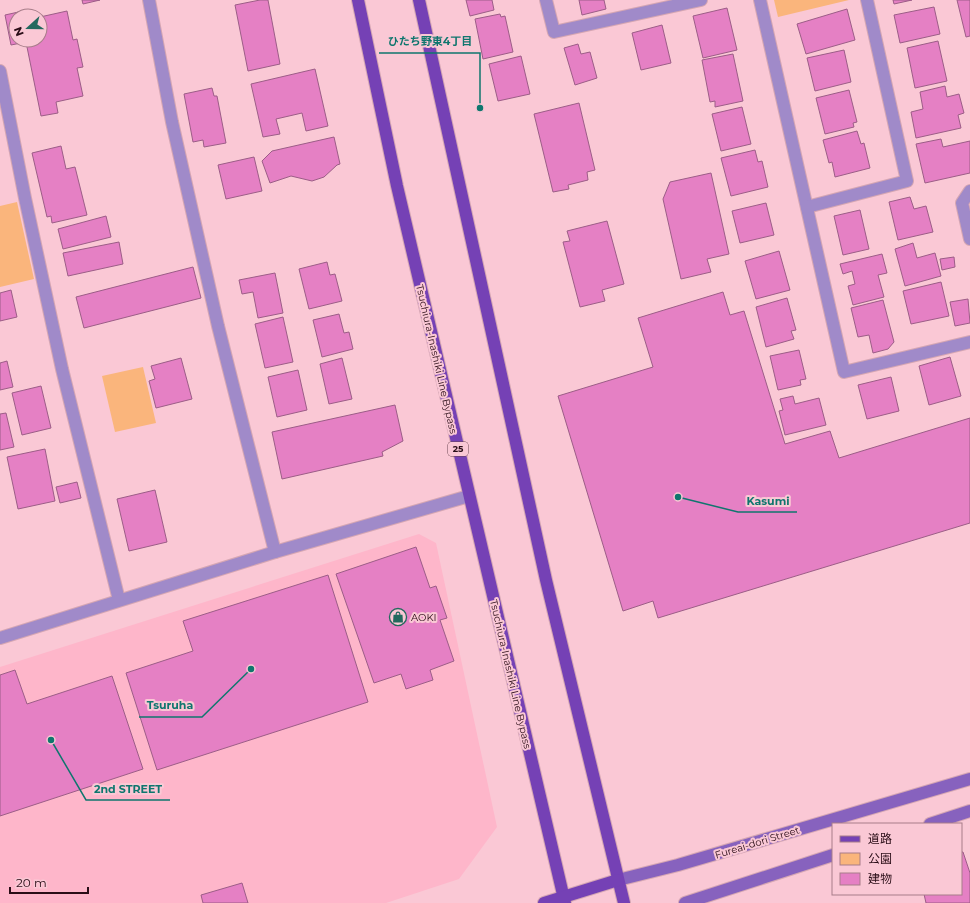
<svg xmlns="http://www.w3.org/2000/svg" width="970" height="903" font-family="Montserrat,'Noto Sans JP',sans-serif">
  <style>
    .built { fill: #feb6ca }
    .green { fill: #fab57c }
    .building { fill: #e580c4; stroke: #9c5d87 }
    .lines { fill: none; stroke-linecap: round; stroke-linejoin: round }
    .street-casing { stroke: #d5a6b3; stroke-width: 14 }
    .secondary-casing { stroke: #d5a6b3; stroke-width: 14 }
    .primary-casing { stroke: #d5a6b3; stroke-width: 14 }
    .street { stroke: #a08ac9; stroke-width: 12 }
    .secondary { stroke: #8762be; stroke-width: 12 }
    .primary { stroke: #7541b5; stroke-width: 12 }
    .labels { text-anchor: middle; stroke-width: 4; stroke-linejoin: round; paint-order: stroke }
    .shield { fill: #fac8d5; stroke: #684550; stroke-width: 1 }
    .shield-label { font-size: 9px; font-weight: bold; fill: #2a0d17 }
    .street-label { font-size: 10px; fill: #2a0d17; stroke: #fac8d5 }
    .poi-label { font-size: 10px; fill: #2a0d17; stroke: #fac8d5; text-anchor: start }
    .leader { fill: none; stroke: #0f766e; stroke-width: 1.5 }
    .callout-dot { fill: #0f766e; stroke: #fac8d5; stroke-width: 1.5 }
    .callout-label { font-size: 11px; text-anchor: middle; font-weight: bold; fill: #0f766e; stroke: #fac8d5; stroke-width: 4; stroke-linejoin: round; paint-order: stroke }
  </style>
  <rect width="100%" height="100%" fill="#fac8d5"/>
  <path class="built" d="M419 534 436 543 497 827 459 879 386 903H0V667Z"/>
  <g class="green">
    <path d="M774 0H849L778 17Z"/>
    <path d="M17 202 34 279 0 287V206Z"/>
    <path d="M143 367 156 423 115 432 102 376Z"/>
  </g>
  <g class="building">
    <path d="M82 0H100L83 4Z"/>
    <path d="M260 0H268L280 64 248 71 235 5Z"/>
    <path d="M466 0H492L494 10 470 16Z"/>
    <path d="M579 0H604L606 9 582 15Z"/>
    <path d="M893 0H912L894 4Z"/>
    <path d="M957 0H970V36L966 37Z"/>
    <path d="M934 7 940 34 900 43 894 15Z"/>
    <path d="M727 8 737 50 703 58 693 16Z"/>
    <path d="M847 9 855 40 806 54 797 24Z"/>
    <path d="M23 11 24 16H16V40H40V17L67 11 73 40 77 39 83 67 77 68 83 96 56 102 58 113 41 116 26 42 11 45 5 15Z"/>
    <path d="M500 14 501 17 505 16 513 52 483 59 475 19Z"/>
    <path d="M662 25 671 63 641 70 632 33Z"/>
    <path d="M938 41 947 81 915 88 907 48Z"/>
    <path d="M578 44 581 54 590 52 597 78 575 85 564 48Z"/>
    <path d="M844 50 851 82 815 91 807 58Z"/>
    <path d="M733 54 743 101 715 107V101L710 102 702 60Z"/>
    <path d="M521 56 530 94 498 101 489 64Z"/>
    <path d="M315 69 328 126 306 131 302 113 276 119 280 134 263 137 251 84Z"/>
    <path d="M945 86 947 97 959 94 964 113 958 115 961 128 916 138 911 112 923 109 920 92Z"/>
    <path d="M212 88 214 96H217L226 143 204 147 203 140 193 142 184 94Z"/>
    <path d="M849 90 857 122 853 123 854 127 825 134 816 98Z"/>
    <path d="M579 103 595 170 587 172 588 180 568 185 569 189 553 192 534 114Z"/>
    <path d="M742 107 751 144 721 151 712 114Z"/>
    <path d="M857 131 861 144 864 143 870 168 835 177 832 162 829 163 823 140Z"/>
    <path d="M334 137 340 164 337 165 324 177 312 181 291 176 270 183 262 161 272 151Z"/>
    <path d="M941 139 943 147 970 141V173L925 183 916 144Z"/>
    <path d="M61 146 66 169 75 167 87 215 52 223 51 216 47 217 32 153Z"/>
    <path d="M755 150 758 162 762 161 768 187 731 196 721 158Z"/>
    <path d="M254 157 262 191 226 199 218 165Z"/>
    <path d="M711 173 729 254 707 259 711 272 681 279 663 199 670 182Z"/>
    <path d="M910 197 914 209 926 206 933 232 898 240 889 202Z"/>
    <path d="M766 203 774 235 740 243 732 211Z"/>
    <path d="M860 210 869 249 843 255 834 216Z"/>
    <path d="M106 216 111 237 63 249 58 229Z"/>
    <path d="M607 221 624 284 602 290 605 301 580 307 563 242 570 241 567 231Z"/>
    <path d="M119 242 123 264 68 276 63 253Z"/>
    <path d="M913 243 917 258 935 253 941 276 905 286 895 249Z"/>
    <path d="M779 251 790 290 756 299 745 261Z"/>
    <path d="M882 254 887 273 878 275 884 297 853 305 848 286 855 284 852 271 843 274 840 264Z"/>
    <path d="M954 257 955 267 942 270 940 259Z"/>
    <path d="M327 262 330 275 335 274 342 301 309 309 299 269Z"/>
    <path d="M193 267 201 298 84 328 76 297Z"/>
    <path d="M275 273 283 313 258 318 253 292 242 294 239 280Z"/>
    <path d="M941 282 949 316 911 324 903 291Z"/>
    <path d="M11 290 17 317 0 321V293Z"/>
    <path d="M723 292 730 315 744 311 785 444 830 431 839 458 970 418V523L658 618 653 601 623 611 558 396 653 367 638 318Z"/>
    <path d="M787 298 796 330 791 331 794 339 766 347 756 307Z"/>
    <path d="M968 299 970 323 955 326 950 302Z"/>
    <path d="M883 300 894 342 888 349 873 353 869 335 858 337 851 308Z"/>
    <path d="M339 314 344 333 349 332 353 349 322 357 313 320Z"/>
    <path d="M283 317 293 362 265 368 255 324Z"/>
    <path d="M799 350 806 379 800 380 801 385 778 390 770 356Z"/>
    <path d="M950 357 961 396 929 405 919 366Z"/>
    <path d="M181 358 192 399 156 408 149 381 155 379 151 366Z"/>
    <path d="M342 358 352 399 329 404 320 364Z"/>
    <path d="M7 361 13 387 0 390V363Z"/>
    <path d="M298 370 307 410 277 417 268 377Z"/>
    <path d="M891 377 899 411 867 419 858 385Z"/>
    <path d="M41 386 51 428 22 435 12 393Z"/>
    <path d="M793 396 795 404 819 398 826 425 785 435 779 411 783 410 780 399Z"/>
    <path d="M395 405 403 441 382 452 383 456 282 479 272 432Z"/>
    <path d="M6 413 14 447 0 450V414Z"/>
    <path d="M45 449 55 501 18 509 7 457Z"/>
    <path d="M77 482 81 498 60 503 56 487Z"/>
    <path d="M155 490 167 542 129 551 117 499Z"/>
    <path d="M416 547 430 588 436 586 447 618 440 620 454 661 430 670 433 680 406 689 401 674 374 683 336 574Z"/>
    <path d="M328 575 368 702 157 770 126 673 193 651 183 621Z"/>
    <path d="M15 670 27 704 112 676 143 769 0 816V675Z"/>
    <path d="M961 852H963L970 873V903H926L924 894H961Z"/>
    <path d="M242 883 248 903H203L201 895Z"/>
  </g>
  <g class="lines">
    <g class="street-casing">
      <g id="street">
        <path d="M149 0 172 122 218 326 275 552"/>
        <path d="M546 0 554 32 701 0"/>
        <path d="M760 0 844 372 970 342"/>
        <path d="M0 71 25 198 62 369 119 600"/>
        <path d="M970 191 962 203 970 239"/>
        <path d="M807 207 907 181 867 0"/>
        <path d="M0 638 275 552 469 496"/>
      </g>
    </g>
    <g class="secondary-casing">
      <g id="secondary">
        <path d="M930 824 970 811"/>
        <path d="M618 880 678 865 970 779"/>
        <path d="M685 903 833 855"/>
      </g>
    </g>
    <g class="primary-casing">
      <g id="primary">
        <path d="M358 0 397 186 565 903"/>
        <path d="M419 0 546 580 624 903"/>
        <path d="M544 903 618 880"/>
      </g>
    </g>
    <use href="#street" class="street"/>
    <use href="#secondary" class="secondary"/>
    <use href="#primary" class="primary"/>
  </g>
  <defs>
    <g id="shop-ring" transform="scale(0.9)"><circle r="9.5" fill="#fac8d5" stroke="#23695e" stroke-width="1.5"/><path d="M-5-2.5h2.3a2.7 3.5 0 0 1 5.4 0H5L5.5 6h-11ZM-1.5-2.5h3a1.5 2.3 0 0 0-3 0Z" fill="#23695e"/></g>
  </defs>
  <g fill-rule="evenodd">
    <use href="#shop-ring" x="398" y="617"/>
  </g>
  <g class="labels">
    <rect class="shield" x="448" y="442" width="20" height="14" rx="3"/>
    <g class="shield-label">
      <text x="458" y="452">25</text>
    </g>
    <g class="street-label">
      <text transform="translate(437 359) rotate(77)" y="4">Tsuchiura-Inashiki Line Bypass</text>
      <text transform="translate(511 674) rotate(77)" y="4">Tsuchiura-Inashiki Line Bypass</text>
      <text transform="translate(757 842) rotate(-17)" y="4">Fureai-dori Street</text>
    </g>
    <g class="poi-label">
      <text x="411" y="621">AOKI</text>
    </g>
  </g>
  <path class="leader" d="M480 108L480 53H379M678 497L738 512H797M251 669L202 717H139M51 740L86 800H170"/>
  <g class="callout-dot">
    <circle cx="480" cy="108" r="4"/>
    <circle cx="678" cy="497" r="4"/>
    <circle cx="251" cy="669" r="4"/>
    <circle cx="51" cy="740" r="4"/>
  </g>
  <g class="callout-label">
    <text x="430" y="45">ひたち野東4丁目</text>
    <text x="768" y="505">Kasumi</text>
    <text x="170" y="709">Tsuruha</text>
    <text x="128" y="793">2nd STREET</text>
  </g>
  <rect x="832" y="823" width="130" height="72" fill="#fac8d5" stroke="#a77d89"/>
  <rect x="840" y="836" width="20" height="6" fill="#7541b5" stroke="#a77d89"/>
  <text x="868" y="843" font-size="12" fill="#2a0d17">道路</text>
  <rect x="840" y="853" width="20" height="12" fill="#fab57c" stroke="#a77d89"/>
  <text x="868" y="863" font-size="12" fill="#2a0d17">公園</text>
  <rect x="840" y="873" width="20" height="12" fill="#e580c4" stroke="#a77d89"/>
  <text x="868" y="883" font-size="12" fill="#2a0d17">建物</text>
  <g transform="translate(28 28) rotate(249)"><circle r="19" fill="#fac8d5" stroke="#a77d89"/>
  <path d="M0-3L7 15L0 10L-7 15Z" fill="#23695e"/>
  <text y="-6" font-size="11" font-weight="bold" text-anchor="middle" fill="#2a0d17">N</text>
  </g>
  <path d="M10 887v6h78v-6" fill="none" stroke="#2a0d17" stroke-width="2"/>
  <text x="16" y="887" font-size="12" fill="#2a0d17" stroke="#fac8d5" stroke-width="3" paint-order="stroke">20 m</text>
</svg>
